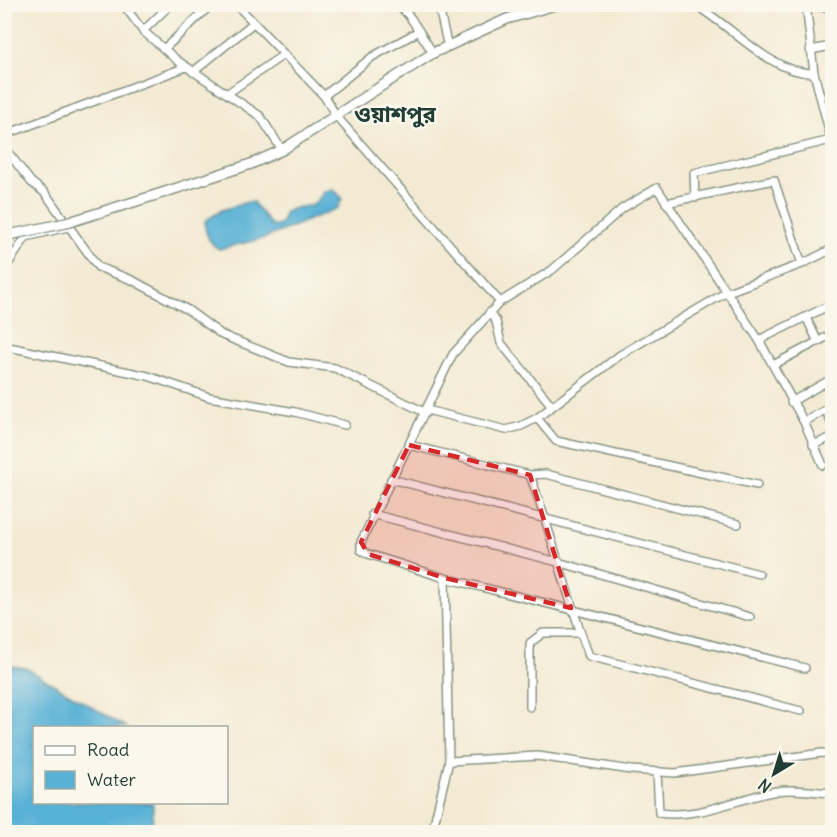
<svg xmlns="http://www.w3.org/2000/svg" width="837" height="837" font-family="Delius,'Noto Sans Bengali',sans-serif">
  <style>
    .water { fill: #59b1d6; stroke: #3c7785; stroke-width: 1.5 }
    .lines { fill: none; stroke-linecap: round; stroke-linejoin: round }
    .minor-casing { stroke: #899484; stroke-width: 10 }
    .major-casing { stroke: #899484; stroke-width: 12 }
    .minor { stroke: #fff; stroke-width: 7 }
    .major { stroke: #fff; stroke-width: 9 }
    .major-bridge-casing { stroke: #899484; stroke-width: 12; stroke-linecap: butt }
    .major-bridge { stroke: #fff; stroke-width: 9 }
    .marked { fill: #d62828; fill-opacity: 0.2; stroke: #d62828; stroke-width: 4.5; stroke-dasharray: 12 8; stroke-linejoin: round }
    .labels { text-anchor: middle; stroke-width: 5; stroke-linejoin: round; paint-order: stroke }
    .district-label { font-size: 22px; font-weight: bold; fill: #1f3d34; stroke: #fbf7ec }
  </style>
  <rect width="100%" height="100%" fill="#fbf7ec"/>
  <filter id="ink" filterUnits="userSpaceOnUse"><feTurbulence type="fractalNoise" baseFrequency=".0167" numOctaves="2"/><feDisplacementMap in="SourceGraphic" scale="12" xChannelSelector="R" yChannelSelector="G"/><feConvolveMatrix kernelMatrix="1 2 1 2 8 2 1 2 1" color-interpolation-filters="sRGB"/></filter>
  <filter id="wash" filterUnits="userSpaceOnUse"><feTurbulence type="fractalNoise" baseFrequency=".008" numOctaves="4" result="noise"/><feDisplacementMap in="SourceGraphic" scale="24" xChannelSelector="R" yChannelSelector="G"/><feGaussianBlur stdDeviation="1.35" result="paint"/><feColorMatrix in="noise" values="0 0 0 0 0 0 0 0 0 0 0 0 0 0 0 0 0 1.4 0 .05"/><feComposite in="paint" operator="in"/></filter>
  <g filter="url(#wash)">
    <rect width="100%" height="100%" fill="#f3ead3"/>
    <g class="water">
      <path d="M333 189 342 198 338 208 265 238 219 249C209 244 204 232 205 221L222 210 247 202H253L271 225 276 226 282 222 284 213C304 199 311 216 323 192Z"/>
      <path d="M5 665 26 668 126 727 34 728V802L153 803 152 832H5Z"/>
    </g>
  </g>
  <g filter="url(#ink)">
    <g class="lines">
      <g class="minor-casing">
        <g id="minor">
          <path d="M123 4 143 31 178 61 260 116 282 150"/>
          <path d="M236 4 324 96 337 117 500 302 453 354 361 542V550L368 554 445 578 449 761 432 832"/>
          <path d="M398 4 410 17 433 53"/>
          <path d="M438 4 447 43"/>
          <path d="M693 4C732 25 770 74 814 73"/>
          <path d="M806 4 814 73 832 142"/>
          <path d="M143 31 171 4"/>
          <path d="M164 49 212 4"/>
          <path d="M810 50 832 46"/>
          <path d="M193 72 252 24"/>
          <path d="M228 93 283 55"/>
          <path d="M324 96 372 57 419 31"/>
          <path d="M4 135 186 67"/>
          <path d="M4 147 31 182 45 193 98 267 132 280 188 310 222 335 289 362 335 368 426 413"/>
          <path d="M695 198 694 173 831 140"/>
          <path d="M666 203 774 180 802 264"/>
          <path d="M4 270 26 237 68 227"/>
          <path d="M500 302 552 270 623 208 657 188 759 340 804 422 823 465"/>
          <path d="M489 313 496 321 501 343 552 406"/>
          <path d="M806 317 818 342"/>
          <path d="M759 340 832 304"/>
          <path d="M4 346 148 376 209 397 295 412 345 425"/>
          <path d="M773 365 832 334"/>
          <path d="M791 402 826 382 832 394"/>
          <path d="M427 410 506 430 521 426 537 418 620 355 725 293 802 264 832 249"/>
          <path d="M832 413 828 415 832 425"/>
          <path d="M537 418 556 441 757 485"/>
          <path d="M804 422 832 406"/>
          <path d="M409 445 530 475 546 474 738 524"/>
          <path d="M813 445 832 437"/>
          <path d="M530 475C552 535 567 597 589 656L801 711"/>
          <path d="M391 479 759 574"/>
          <path d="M372 514 558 562 750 617"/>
          <path d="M445 578 805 668"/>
          <path d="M530 707V643L543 633H580"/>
          <path d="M449 761 538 756 631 770 675 773 822 753 832 754"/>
          <path d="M657 771 659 813C700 819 737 798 777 791 794 788 815 792 832 793"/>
          <path d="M433 828 461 832"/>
        </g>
      </g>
      <g class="major-casing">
        <g id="major">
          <path d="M807 4 832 7"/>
          <path d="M156 195 251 164 282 150 433 53 507 19 558 4"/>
        </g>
      </g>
      <use href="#minor" class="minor"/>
      <use href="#major" class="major"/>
      <g class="major-bridge-casing">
        <path id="major-bridge" d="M4 236 66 223 156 195"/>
      </g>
      <use href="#major-bridge" class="major-bridge"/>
    </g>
  </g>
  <path class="marked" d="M409 445 530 475 571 608 445 578 368 554 361 542Z"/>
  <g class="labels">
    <g class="district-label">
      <text x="395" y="122">ওয়াশপুর</text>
    </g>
  </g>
  <rect width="837" height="837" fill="none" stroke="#fbf7ec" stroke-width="24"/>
  <rect x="33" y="726" width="195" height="78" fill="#fbf7ec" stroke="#a3ada2" stroke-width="1.5"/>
  <rect x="45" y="746" width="30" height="9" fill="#ffffff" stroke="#a3ada2" stroke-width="1.5"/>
  <text x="87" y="756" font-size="18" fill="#1f3d34">Road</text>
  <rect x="45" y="771" width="30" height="18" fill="#59b1d6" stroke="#a3ada2" stroke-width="1.5"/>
  <text x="87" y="786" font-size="18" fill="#1f3d34">Water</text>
  <g transform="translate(774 774) rotate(218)" stroke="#fbf7ec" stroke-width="4.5" paint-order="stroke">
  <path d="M0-4.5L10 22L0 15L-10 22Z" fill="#1f3d34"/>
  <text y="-9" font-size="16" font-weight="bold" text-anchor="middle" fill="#1f3d34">N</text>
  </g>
</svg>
